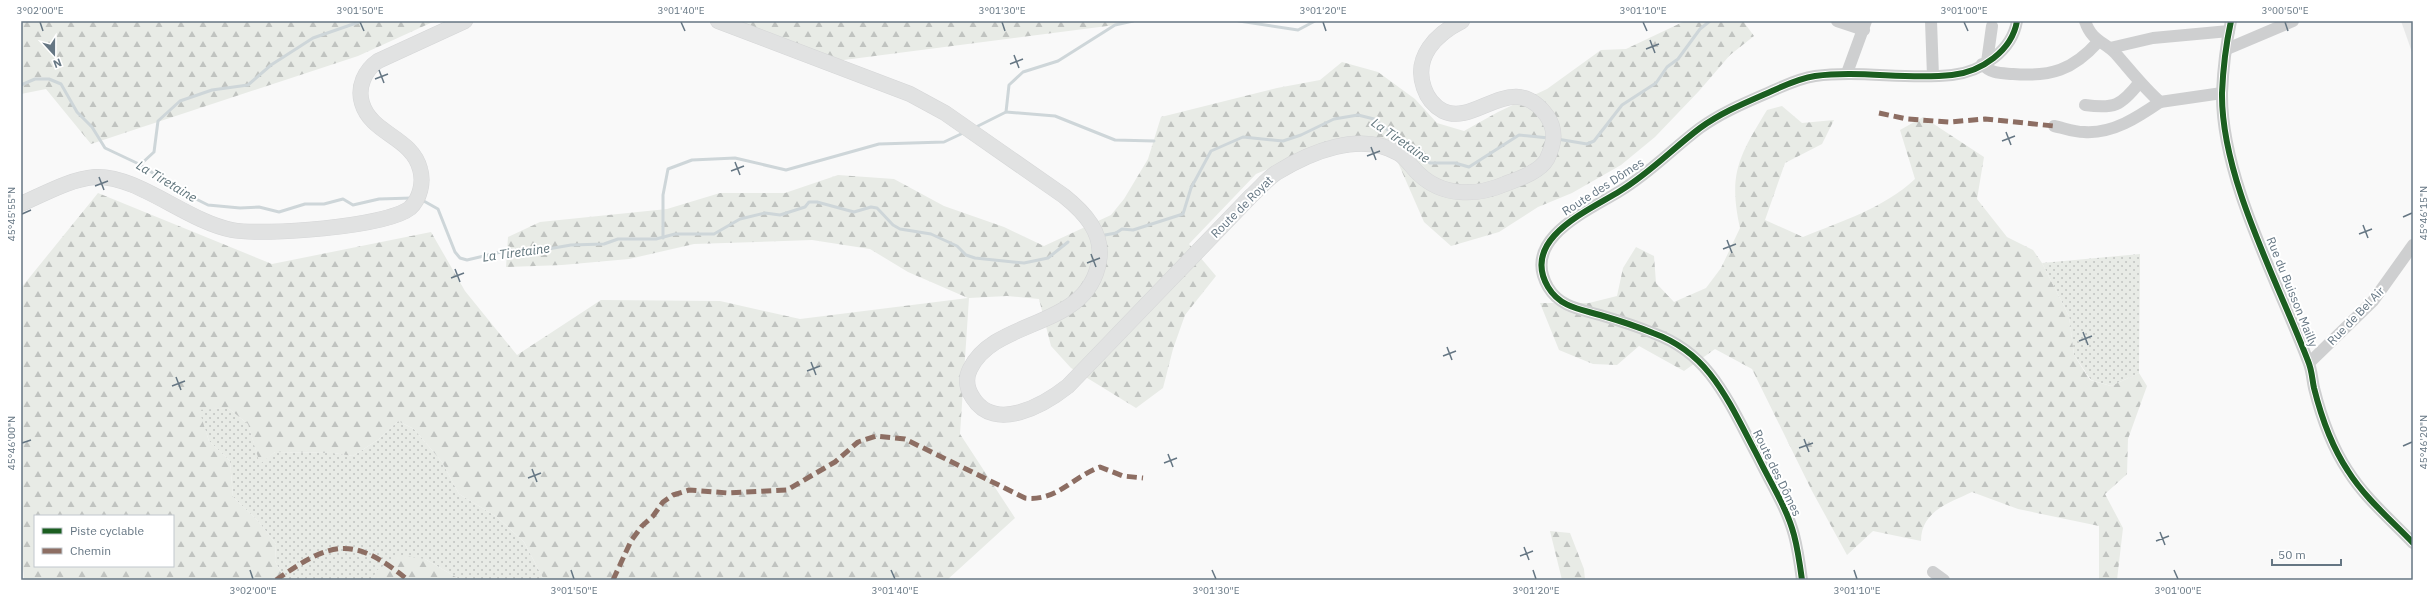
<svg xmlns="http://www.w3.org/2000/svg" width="2434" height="601" font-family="'IBM Plex Sans',sans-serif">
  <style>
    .built { fill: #e8e9e9 }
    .green { fill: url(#green-dots) }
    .forest { fill: url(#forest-firs); fill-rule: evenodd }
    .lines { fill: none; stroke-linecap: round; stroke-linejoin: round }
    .stream { stroke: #ced6d9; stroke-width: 3 }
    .major-casing { stroke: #d5d6d7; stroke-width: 16 }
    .minor { stroke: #cecfd0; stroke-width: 12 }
    .major { stroke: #e1e2e2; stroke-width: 15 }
    .quiet { stroke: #8d6e63; stroke-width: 5; stroke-dasharray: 10 5; stroke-linecap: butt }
    .cycleway-casing { stroke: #fff; stroke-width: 8 }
    .cycleway { stroke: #1b5e20; stroke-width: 6 }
    .ticks { fill: none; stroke: #657683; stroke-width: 1.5 }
    .labels { text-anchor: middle; stroke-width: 4; stroke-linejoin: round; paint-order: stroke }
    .street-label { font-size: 12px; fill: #657683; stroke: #fff }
    .water-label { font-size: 13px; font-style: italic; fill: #60757c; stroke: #fff }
    .neatline { fill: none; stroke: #657683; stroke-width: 1.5 }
    .ticks-label { font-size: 10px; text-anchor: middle; fill: #657683 }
  </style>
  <defs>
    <pattern id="green-dots" width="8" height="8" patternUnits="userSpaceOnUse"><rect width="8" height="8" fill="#e8ebe6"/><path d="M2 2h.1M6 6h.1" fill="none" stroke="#c0c3c0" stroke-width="1.8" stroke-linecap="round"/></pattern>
    <pattern id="forest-firs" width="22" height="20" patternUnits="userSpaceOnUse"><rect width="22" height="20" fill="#e8ebe6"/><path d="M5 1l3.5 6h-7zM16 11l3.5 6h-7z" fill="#c0c3c0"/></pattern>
  </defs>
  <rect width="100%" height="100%" fill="#f9f9f9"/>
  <path class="built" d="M2401 21H2413V55Z"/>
  <g class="green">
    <path d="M2140 254 2139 373 2111 386 2091 380 2074 355 2069 316 2042 263Z"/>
    <path d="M228 408 248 424 260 463 275 452 333 453 353 456 379 439 398 421 414 429 442 462 459 494 497 517 524 542 544 580H461L425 559 376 571 373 580H285L275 561 276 544 258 521 233 497 230 461 209 441 198 409Z"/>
  </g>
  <g class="forest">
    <path d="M21 21H435L358 56 91 144 46 89 21 94Z"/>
    <path d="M727 21H1125L1115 25 836 61Z"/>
    <path d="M1685 21H1743L1754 36 1730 55 1699 91 1655 137 1621 165 1572 193 1538 207 1499 232 1451 246 1424 222 1389 142 1340 138 1256 174 1189 244 1216 276 1185 315 1173 349 1163 388 1136 408 1071 368 1051 346 1039 299 1007 296 969 298 960 434 1015 518 947 580H544L524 542 497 517 459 494 442 462 414 429 398 421 379 439 353 456 333 453 275 452 260 464 248 424 228 408 199 410 209 441 230 461 233 497 258 521 276 544 275 561 285 580H24L21 545V288L98 193 272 264 431 232 465 291 517 355 601 300 720 301 800 319 968 298 908 272 870 249 812 240 694 244 629 259 562 265 506 267 508 237 540 222 667 209 720 193H785L838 175 894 179 944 206 1004 227 1044 246 1111 215 1124 199 1148 159 1161 117 1277 88 1320 80 1342 62 1378 72 1415 99 1437 123 1464 131 1498 112 1547 89 1601 50 1626 49ZM35 516H173V566H35Z"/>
    <path d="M1782 106 1802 123 1834 120 1822 144 1785 163 1765 220 1803 237C1842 221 1884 208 1915 179L1900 130 1923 117 1984 157 1977 199 2007 237 2033 250 2042 263 2069 316 2074 355 2090 380 2111 386 2139 373 2147 386 2128 439 2127 474 2105 494 2123 528 2117 580H2099V526L2018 509 1972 492C1949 503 1921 511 1921 541L1873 531 1847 555 1812 491 1752 369 1715 349 1684 371 1639 346 1617 365 1593 364 1559 350 1540 303H1589L1617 296 1623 268 1636 247 1654 256 1656 283 1674 302 1706 288 1721 268 1740 228C1728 174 1739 156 1767 110Z"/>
    <path d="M1550 531 1570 533 1584 569 1585 580H1562Z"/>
    <path d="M398 555 425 559 461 580H373L376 571Z"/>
  </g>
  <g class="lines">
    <g class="stream">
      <path d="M1239 21 1298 30 1315 21"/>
      <path d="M21 85 35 79H49L61 84 77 112 92 127 105 148 141 165 178 190 208 205 240 208 259 207 279 212 305 204H324L343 199 353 205 379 199 412 198"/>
      <path d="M1006 112 1055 116 1115 140 1154 141"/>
      <path d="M978 126 1006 112 1009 85 1023 72 1058 61 1115 25 1133 21"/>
      <path d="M1557 139 1587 144 1594 141 1622 105 1656 83 1667 67 1678 59 1700 29 1710 21"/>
      <path d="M141 164 154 152 158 121 180 101 212 90 248 85 271 65 313 38 362 21"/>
      <path d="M422 200 438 209 455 252 460 258 467 260 505 251 548 249 571 245 604 244 618 239H656L675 234H714L740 219 765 213 780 215 805 207 809 202H817L854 212 871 207 877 208 893 225 900 229 931 234 957 246 966 255 975 258 1024 263 1048 258 1068 242"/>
      <path d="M1105 235 1116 233 1122 229 1133 230 1183 214 1191 188 1211 151 1243 137 1283 141 1301 135 1334 119 1358 115 1374 119 1430 163H1455L1469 167 1519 135 1549 138"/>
      <path d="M663 238V195L668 169 692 160 735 158 786 170 879 144 944 142 961 134"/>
    </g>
    <g class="major-casing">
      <g id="major">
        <path d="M718 21 910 94 945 113 1064 196C1084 212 1104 233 1099 261 1088 330 995 317 970 369 965 379 967 389 973 398 995 433 1044 405 1068 386L1251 196C1259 189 1267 179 1276 173 1310 152 1360 131 1398 153 1406 157 1412 168 1419 174 1443 197 1477 196 1505 184 1518 179 1540 172 1547 159 1554 144 1557 131 1547 116 1513 68 1476 127 1443 111 1434 106 1427 97 1424 88 1413 57 1436 34 1462 21"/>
        <path d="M21 204C44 194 70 179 95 177 138 175 186 221 232 230 263 236 386 227 410 208 420 199 424 182 420 169 412 137 371 134 362 103 357 87 365 70 378 61L465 21"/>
      </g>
    </g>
    <g class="minor">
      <path d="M1837 21 1864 30"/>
      <path d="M1931 21 1933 76"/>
      <path d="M2085 21C2092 42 2104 41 2116 54 2131 71 2143 87 2160 102L2222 93"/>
      <path d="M2231 21C2226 44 2223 69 2222 93 2221 178 2278 282 2308 361 2312 370 2312 379 2314 388 2321 416 2332 447 2348 471 2365 498 2391 520 2413 543"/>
      <path d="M2110 48 2153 38 2229 31"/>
      <path d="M2227 49 2293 21"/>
      <path d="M1987 62 1992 26"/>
      <path d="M1982 64C1991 74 2001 73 2013 74 2051 77 2073 70 2098 42"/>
      <path d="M1847 73 1866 21"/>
      <path d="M2085 105C2114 109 2121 106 2139 83"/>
      <path d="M2054 126C2064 128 2074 132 2084 132 2113 134 2138 117 2160 102"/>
      <path d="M2309 363 2373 301 2413 245"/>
      <path d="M1933 572 1944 580"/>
      <path d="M1802 580C1800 565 1798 550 1794 535 1787 508 1770 482 1758 457 1743 429 1729 398 1710 374 1695 355 1675 341 1653 333 1636 326 1617 320 1600 315 1579 309 1560 307 1548 287 1520 239 1588 211 1620 191 1650 173 1672 149 1700 128 1722 112 1747 102 1772 91 1785 85 1801 78 1815 76 1860 70 1906 80 1952 75 1981 72 2012 51 2017 21"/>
    </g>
    <use href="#major" class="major"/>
    <g class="quiet">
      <path d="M1879 113 1907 119 1949 122 1985 119 2054 126"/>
      <path d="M276 580C332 541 352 535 408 580"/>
      <path d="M613 580 631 541 642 526 653 516 663 502 673 495 689 490 728 493 787 490 835 462 858 442 876 436 905 439 1025 498C1056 502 1074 476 1100 467L1123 476 1143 478"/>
    </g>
    <g class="cycleway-casing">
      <g id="cycleway">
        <path d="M2231 21C2226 44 2223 69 2222 93 2221 178 2278 282 2308 361 2312 370 2312 379 2314 388 2321 416 2332 447 2348 471 2365 498 2391 520 2413 543"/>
        <path d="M1802 580C1800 565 1798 550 1794 535 1787 508 1770 482 1758 457 1743 429 1729 398 1710 374 1695 355 1675 341 1653 333 1636 326 1617 320 1600 315 1579 309 1560 307 1548 287 1520 239 1588 211 1620 191 1650 173 1672 149 1700 128 1722 112 1747 102 1772 91 1785 85 1801 78 1815 76 1860 70 1906 80 1952 75 1981 72 2012 51 2017 21"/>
      </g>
    </g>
    <use href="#cycleway" class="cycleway"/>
  </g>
  <path class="ticks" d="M40 22 43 31M360 22 364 31M681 22 685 31M1002 22 1005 31M1323 22 1326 31M1643 22 1647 31M1964 22 1968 31M2285 22 2288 31M1650 40 1655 53M1646 49 1659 44M1014 55 1019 68M1010 64 1023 59M379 70 384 83M375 79 388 74M2006 132 2011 145M2002 141 2015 136M1371 147 1376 160M1367 156 1380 151M735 162 740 175M731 171 744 166M99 177 104 190M95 186 108 181M22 214 31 210M2403 217 2412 213M2363 225 2368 238M2359 234 2372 229M1727 240 1732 253M1723 249 1736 244M1091 254 1096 267M1087 263 1100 258M455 269 460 282M451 278 464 273M2083 332 2088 345M2079 341 2092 336M1447 347 1452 360M1443 356 1456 351M811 362 816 375M807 371 820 366M176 377 181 390M172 386 185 381M1804 439 1809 452M22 443 31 440M2403 446 2412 442M1799 448 1813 443M1168 454 1173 467M1164 463 1177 458M532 469 537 482M528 478 541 473M2160 532 2165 545M2156 541 2169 536M1524 547 1529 560M1520 556 1533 551M250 570 253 579M571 570 574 579M891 570 895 579M1212 570 1216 579M1533 570 1536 579M1854 570 1857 579M2174 570 2178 579"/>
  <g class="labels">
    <g class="street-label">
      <text transform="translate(1603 187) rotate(-33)" y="4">Route des Dômes</text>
      <text transform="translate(1242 207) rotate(-45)" y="4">Route de Royat</text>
      <text transform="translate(2292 292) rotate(68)" y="4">Rue du Buisson Mailly</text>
      <text transform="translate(2356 316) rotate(-46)" y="4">Rue de Bel Air</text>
      <text transform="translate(1777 473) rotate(64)" y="4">Route des Dômes</text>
    </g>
    <g class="water-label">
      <text transform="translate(1401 140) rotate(35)" y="5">La Tiretaine</text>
      <text transform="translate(167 181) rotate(31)" y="5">La Tiretaine</text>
      <text transform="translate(516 252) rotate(-8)" y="5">La Tiretaine</text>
    </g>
  </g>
  <rect width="2434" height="601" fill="none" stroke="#ffffff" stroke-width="44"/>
  <rect x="34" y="515" width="140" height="52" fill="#ffffff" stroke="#c1c8cd"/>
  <rect x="42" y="528" width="20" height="6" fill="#1b5e20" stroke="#c1c8cd"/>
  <text x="70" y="535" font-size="12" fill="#657683">Piste cyclable</text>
  <rect x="42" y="548" width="20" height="6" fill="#8d6e63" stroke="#c1c8cd"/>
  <text x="70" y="555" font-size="12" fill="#657683">Chemin</text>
  <g transform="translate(54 54) rotate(159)" stroke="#ffffff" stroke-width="3" paint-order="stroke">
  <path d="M0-3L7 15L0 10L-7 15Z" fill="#657683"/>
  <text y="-6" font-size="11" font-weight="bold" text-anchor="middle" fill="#657683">N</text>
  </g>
  <path d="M2272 559v6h69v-6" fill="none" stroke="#657683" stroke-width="2"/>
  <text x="2278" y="559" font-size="12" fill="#657683" stroke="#ffffff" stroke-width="3" paint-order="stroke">50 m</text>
  <rect x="22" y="22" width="2390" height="557" class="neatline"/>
  <g class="ticks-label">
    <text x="40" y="14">3°02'00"E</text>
    <text x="360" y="14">3°01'50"E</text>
    <text x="681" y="14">3°01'40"E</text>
    <text x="1002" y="14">3°01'30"E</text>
    <text x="1323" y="14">3°01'20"E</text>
    <text x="1643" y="14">3°01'10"E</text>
    <text x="1964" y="14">3°01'00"E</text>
    <text x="2285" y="14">3°00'50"E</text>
    <text transform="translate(2423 213) rotate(-90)" y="4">45°46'15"N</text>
    <text transform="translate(11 214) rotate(-90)" y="4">45°45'55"N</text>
    <text transform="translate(2423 442) rotate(-90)" y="4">45°46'20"N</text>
    <text transform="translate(11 443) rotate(-90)" y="4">45°46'00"N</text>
    <text x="253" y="594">3°02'00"E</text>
    <text x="574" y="594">3°01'50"E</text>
    <text x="895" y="594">3°01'40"E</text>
    <text x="1216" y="594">3°01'30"E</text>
    <text x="1536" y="594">3°01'20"E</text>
    <text x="1857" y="594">3°01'10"E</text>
    <text x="2178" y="594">3°01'00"E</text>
  </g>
</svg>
